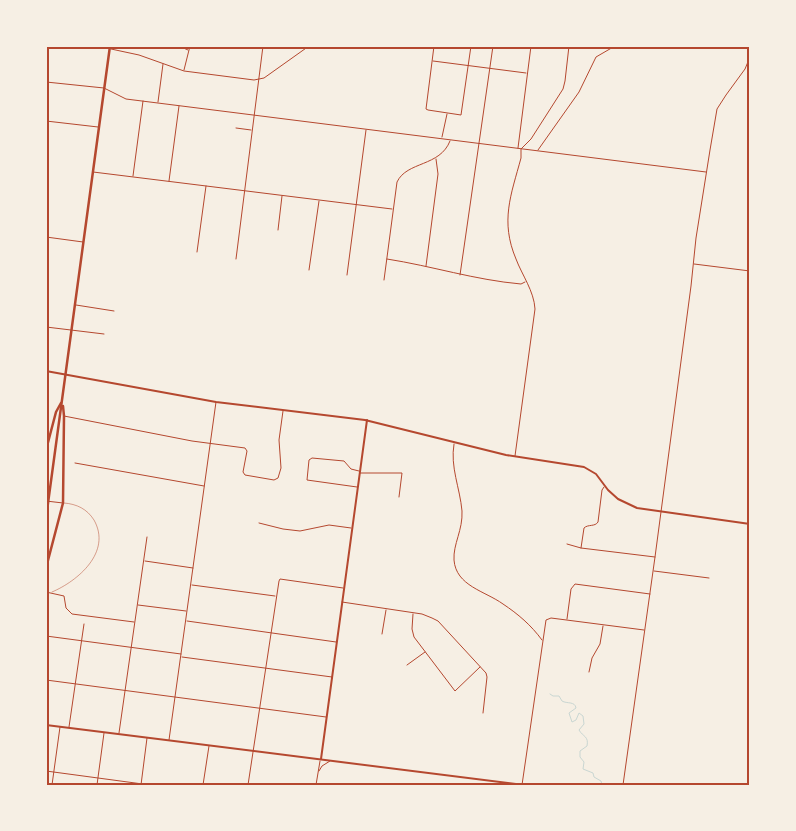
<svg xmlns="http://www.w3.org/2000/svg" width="796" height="831" font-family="'Times New Roman',serif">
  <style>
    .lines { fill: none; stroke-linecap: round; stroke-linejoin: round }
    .stream { stroke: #c9d6d2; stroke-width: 1 }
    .service { stroke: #b5482f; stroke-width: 0.5 }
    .minor { stroke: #b5482f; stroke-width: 1 }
    .tertiary { stroke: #b5482f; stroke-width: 2 }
    .secondary { stroke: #b5482f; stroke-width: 2 }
    .primary { stroke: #b5482f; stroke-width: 2.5 }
    .neatline { fill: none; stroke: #b5482f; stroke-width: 2 }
  </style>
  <rect width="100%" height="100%" fill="#f6efe4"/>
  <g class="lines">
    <path class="stream" d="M550 694 553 696H559L562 701C567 704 575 701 576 708L569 713 572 722 576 720 579 713 583 716 584 724 579 730C583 737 589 736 587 746L580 751V757L584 762 583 769 593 773 594 777 601 781 602 785"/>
    <path class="service" d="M52 592C78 581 112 552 94 520 87 509 77 504 64 503"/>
    <g class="minor">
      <path d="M179 46 188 50"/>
      <path d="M434 46 426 109 428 110 461 115 471 46"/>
      <path d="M111 49 139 55 184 71 254 80 264 78 309 46"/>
      <path d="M433 61 526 73"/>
      <path d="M184 70 190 46"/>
      <path d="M46 82 104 88 126 99 706 172"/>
      <path d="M158 102 163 64"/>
      <path d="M46 121 98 127"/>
      <path d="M236 128 251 130"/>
      <path d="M442 137 447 114"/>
      <path d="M518 148 531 46"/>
      <path d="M538 150 579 92 596 57 615 46"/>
      <path d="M93 172 392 209"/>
      <path d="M133 176 143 101"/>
      <path d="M169 181 179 106"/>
      <path d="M278 230 282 196"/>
      <path d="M46 237 83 242"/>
      <path d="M197 252 206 186"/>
      <path d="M236 259 263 46"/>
      <path d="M387 259C432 266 475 280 521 284L525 282"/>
      <path d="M694 264 750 271"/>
      <path d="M426 266 438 174 436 159"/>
      <path d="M309 270 319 201"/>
      <path d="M347 275 366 130"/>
      <path d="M460 275 493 46"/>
      <path d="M384 280 397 182C407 161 440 167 450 141"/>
      <path d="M76 305 114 311"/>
      <path d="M46 327 104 334"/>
      <path d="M64 416 192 441 245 448 247 451 243 472 245 475 274 480 278 478 281 468 279 440 283 411"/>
      <path d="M454 444C450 467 460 488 462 511 463 530 453 544 454 560 456 586 485 591 503 604 518 614 531 625 542 640"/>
      <path d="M515 456 535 309C534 291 522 275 516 259 500 221 511 195 521 158V149L531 139 563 89 565 81 569 46"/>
      <path d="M75 463 204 486"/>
      <path d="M360 473H402L399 497"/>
      <path d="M357 487 307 480 309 460 312 458 344 461 351 469 359 471"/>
      <path d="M46 501 63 503"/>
      <path d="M259 523 283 529 300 531 329 525 351 528"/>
      <path d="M567 544 581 548 655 557"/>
      <path d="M581 548 584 528C588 524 595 527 598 522L602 490 604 487"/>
      <path d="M145 561 193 568"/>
      <path d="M654 571 709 578"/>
      <path d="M192 585 275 596"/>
      <path d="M46 592 64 596 66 608 72 614 134 622"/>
      <path d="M342 602 422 614 432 618 438 621 486 673 487 677 483 713"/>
      <path d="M138 605 186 611"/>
      <path d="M413 614 412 629 414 637 455 691 480 667"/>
      <path d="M567 619 571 589 575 584 650 594"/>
      <path d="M187 621 336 642"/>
      <path d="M382 634 386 610"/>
      <path d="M46 636 181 654"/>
      <path d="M182 657 332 677"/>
      <path d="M407 665 425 652"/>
      <path d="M589 672 592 658 600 644 603 626"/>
      <path d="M46 680 326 717"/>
      <path d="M69 727 84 624"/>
      <path d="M119 733 147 537"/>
      <path d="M169 740 216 402"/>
      <path d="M46 771 150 785"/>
      <path d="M319 771 322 766 330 761"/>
      <path d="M52 785 60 727"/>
      <path d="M97 785 104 733"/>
      <path d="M141 785 147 738"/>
      <path d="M203 785 209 746"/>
      <path d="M248 785 279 581 280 579 343 588"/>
      <path d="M316 785 320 761"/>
      <path d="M522 785 546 620 551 618 644 630"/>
      <path d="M623 785 655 557 691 286 696 238 710 150 717 109 726 95 745 69 750 57"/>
    </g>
    <path class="tertiary" d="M321 759 367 420"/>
    <g class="secondary">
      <path d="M46 371 216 402 365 420 506 455 584 467 596 474 608 490 618 499 637 508 750 524"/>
      <path d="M46 725 524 785"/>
    </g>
    <g class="primary">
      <path d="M46 450 56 412 61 403"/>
      <path d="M46 518 110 46"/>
      <path d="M46 568 63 503 64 416 63 406"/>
    </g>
  </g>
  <rect width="796" height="831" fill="none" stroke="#f6efe4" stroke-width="95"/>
  <rect x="48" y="48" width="700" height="736" class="neatline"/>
</svg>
